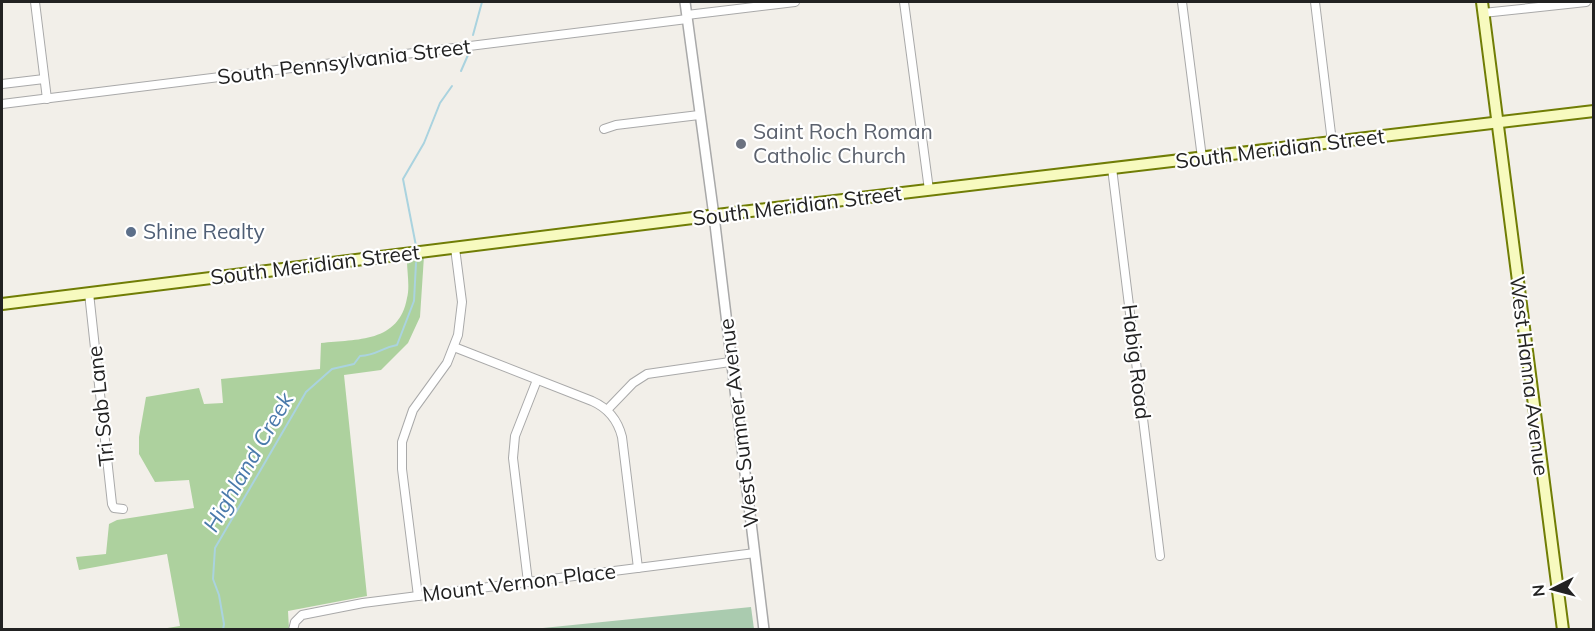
<svg xmlns="http://www.w3.org/2000/svg" width="1595" height="631" font-family="Mulish,sans-serif">
  <style>
    .forest { fill: #add19e }
    .cemetery { fill: #aacbaf }
    .lines { fill: none; stroke-linecap: round; stroke-linejoin: round }
    .stream { stroke: #aad3df; stroke-width: 2 }
    .minor-casing { stroke: #a9a9a9; stroke-width: 10 }
    .tertiary-casing { stroke: #a9a9a9; stroke-width: 12 }
    .secondary-casing { stroke: #707d05; stroke-width: 14 }
    .minor { stroke: #fff; stroke-width: 8 }
    .tertiary { stroke: #fff; stroke-width: 9 }
    .secondary { stroke: #f7fabf; stroke-width: 10 }
    .worship-dot { fill: #6b7280; stroke: #fff; stroke-width: 2 }
    .service-dot { fill: #5c6f8a; stroke: #fff; stroke-width: 2 }
    .labels { text-anchor: middle; stroke-width: 4.5; stroke-linejoin: round; paint-order: stroke }
    .street-label { font-size: 21px; fill: #222; stroke: #fff }
    .worship-label { font-size: 21px; fill: #5b616d; stroke: #fff; text-anchor: start }
    .service-label { font-size: 21px; fill: #4e5e75; stroke: #fff; text-anchor: start }
    .water-label { font-size: 22px; font-style: italic; fill: #4a7aab; stroke: #fff }
  </style>
  <rect width="100%" height="100%" fill="#f2efe9"/>
  <path class="forest" d="M424 256 420 317 408 343 381 370 344 375 367 596 288 611 289 629H161L180 626 167 554 79 570 76 557 106 554 109 524 117 520 194 508 189 480 155 482 139 454V437L146 397 199 388 204 404 223 403 221 379 320 369 321 343C357 339 399 343 407 298 410 287 407 272 407 261Z"/>
  <path class="cemetery" d="M751 607 754 629H533Z"/>
  <g class="lines">
    <g class="stream">
      <path d="M473 35 482 2"/>
      <path d="M461 71 468 55"/>
      <path d="M416 246 403 179 424 143 440 103 452 86"/>
      <path d="M223 630 224 624 219 595 213 579 215 548 306 392 332 369 354 364 360 356C378 355 380 348 397 345L414 301 416 263"/>
    </g>
    <g class="minor-casing">
      <g id="minor">
        <path d="M35 2 47 99"/>
        <path d="M904 2 929 190"/>
        <path d="M1182 2 1202 158"/>
        <path d="M1315 2 1332 142"/>
        <path d="M1483 13 1586 2"/>
        <path d="M687 15 795 2"/>
        <path d="M2 84 44 79"/>
        <path d="M2 104 687 19"/>
        <path d="M604 129 616 125 699 115"/>
        <path d="M1112 168 1160 556"/>
        <path d="M89 293 112 504 114 508 123 509"/>
        <path d="M454 347 592 401C608 408 618 421 622 437L638 568"/>
        <path d="M607 410 633 383 647 374 730 362"/>
        <path d="M528 582 513 458 515 436 537 380"/>
        <path d="M418 596 402 469V442L413 410 447 363 458 335 462 302 455 248"/>
        <path d="M293 630 295 622 302 615 363 603 755 553"/>
      </g>
    </g>
    <g class="tertiary-casing">
      <path id="tertiary" d="M685 2 714 216 764 630"/>
    </g>
    <g class="secondary-casing">
      <g id="secondary">
        <path d="M1482 2 1563 630"/>
        <path d="M2 304 725 214 1594 111"/>
      </g>
    </g>
    <use href="#minor" class="minor"/>
    <use href="#tertiary" class="tertiary"/>
    <use href="#secondary" class="secondary"/>
  </g>
  <circle class="worship-dot" cx="741" cy="144" r="6"/>
  <circle class="service-dot" cx="131" cy="232" r="6"/>
  <g class="labels">
    <g class="street-label">
      <text transform="translate(344 62) rotate(-7)" y="7">South Pennsylvania Street</text>
      <text transform="translate(1280 149) rotate(-7)" y="7">South Meridian Street</text>
      <text transform="translate(797 206) rotate(-7)" y="7">South Meridian Street</text>
      <text transform="translate(315 265) rotate(-7)" y="7">South Meridian Street</text>
      <text transform="translate(1136 362) rotate(83)" y="7">Habig Road</text>
      <text transform="translate(1529 376) rotate(83)" y="7">West Hanna Avenue</text>
      <text transform="translate(101 406) rotate(-96)" y="7">Tri Sab Lane</text>
      <text transform="translate(739 423) rotate(-97)" y="7">West Sumner Avenue</text>
      <text transform="translate(519 583) rotate(-7)" y="7">Mount Vernon Place</text>
    </g>
    <g class="worship-label">
      <text x="753" y="139">Saint Roch Roman<tspan x="753" dy="24">Catholic Church</tspan></text>
    </g>
    <g class="service-label">
      <text x="143" y="239">Shine Realty</text>
    </g>
    <g class="water-label">
      <text transform="translate(248 462) rotate(-60)" y="8">Highland Creek</text>
    </g>
  </g>
  <rect width="1595" height="631" fill="none" stroke="#222222" stroke-width="6"/>
  <g transform="translate(1553 589) rotate(264)" stroke="#ffffff" stroke-width="4.5" paint-order="stroke">
  <path d="M0-4.5L10 22L0 15L-10 22Z" fill="#222222"/>
  <text y="-9" font-size="16" font-weight="bold" text-anchor="middle" fill="#222222">N</text>
  </g>
</svg>
